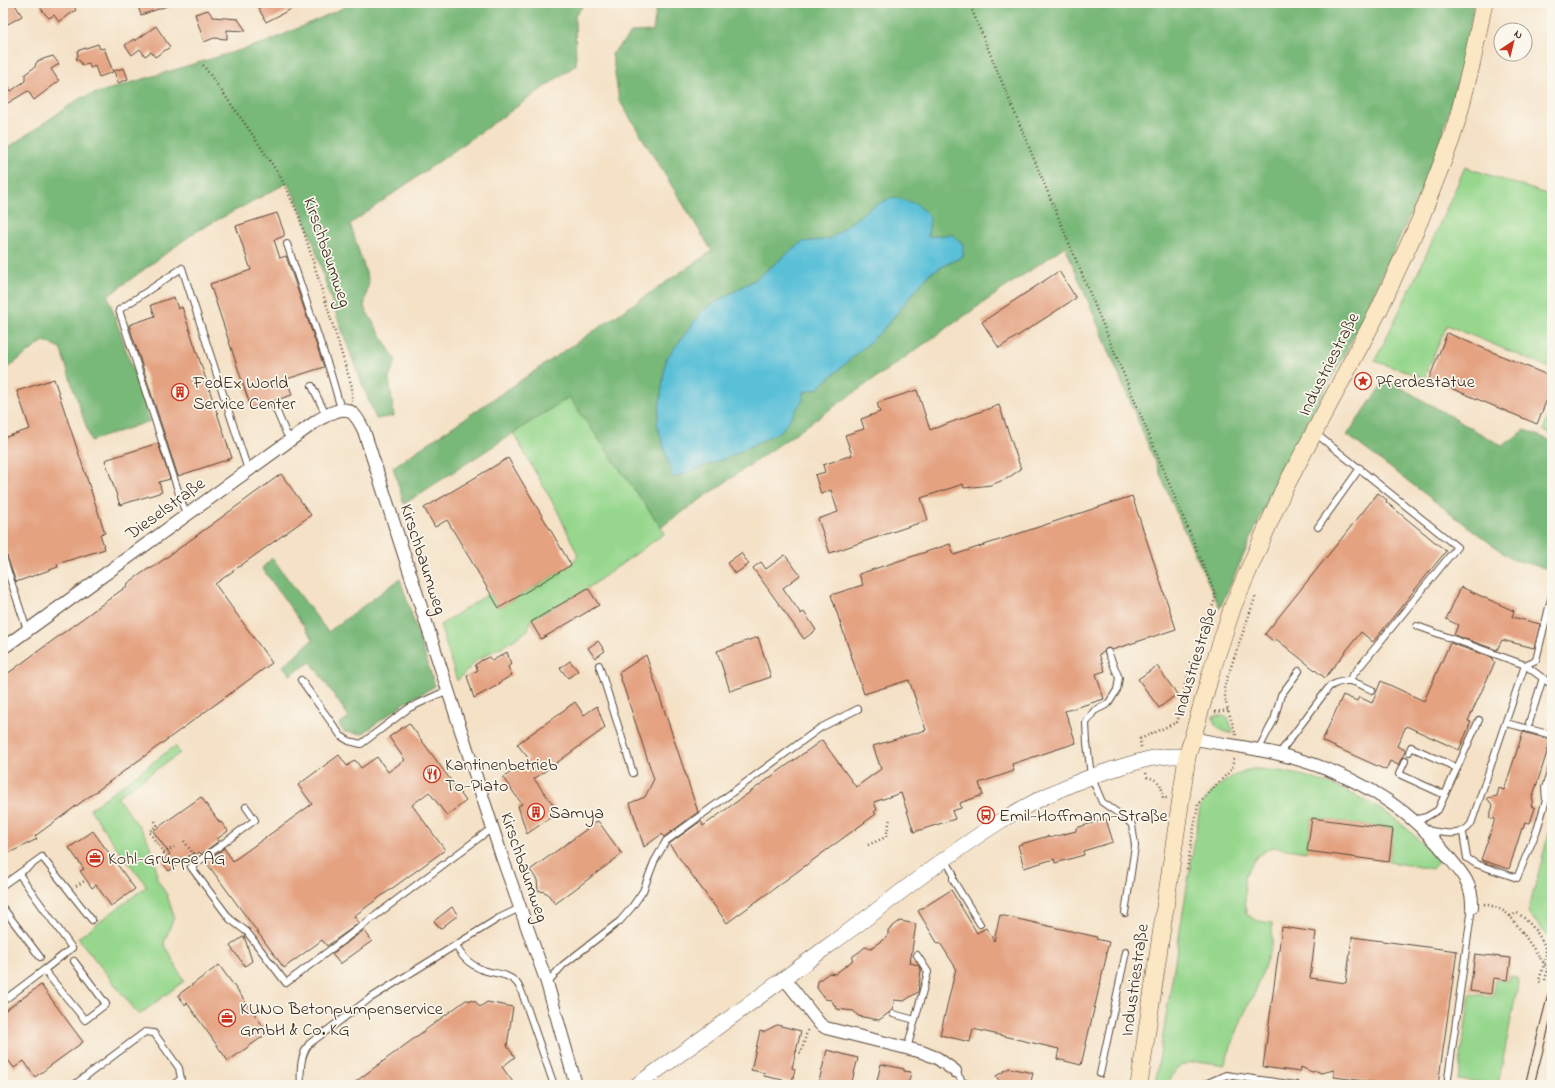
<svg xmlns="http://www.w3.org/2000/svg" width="1555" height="1088" font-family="'Indie Flower',sans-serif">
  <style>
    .green { fill: #96d78d; stroke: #688056 }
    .forest { fill: #78b878; stroke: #5a714b; fill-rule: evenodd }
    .water { fill: #5ac0d8; stroke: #4a757b }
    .building { fill: #e4a281 }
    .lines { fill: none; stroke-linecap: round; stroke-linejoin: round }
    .service-casing { stroke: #574537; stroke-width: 8 }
    .minor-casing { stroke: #574537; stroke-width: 14 }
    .tertiary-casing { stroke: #574537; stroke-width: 16 }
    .secondary-casing { stroke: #574537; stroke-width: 18 }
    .path { stroke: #574537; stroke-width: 2.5; stroke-dasharray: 1 3; stroke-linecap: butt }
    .service { stroke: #fff; stroke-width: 6 }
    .minor { stroke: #fff; stroke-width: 12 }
    .tertiary { stroke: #fff; stroke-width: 15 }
    .secondary { stroke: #fbe7c3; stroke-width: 17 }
    .tram { stroke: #3b2a1e; stroke-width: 1 }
    .path-bridge { stroke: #574537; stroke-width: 2.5; stroke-dasharray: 1 3; stroke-linecap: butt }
    .labels { text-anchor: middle; stroke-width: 3.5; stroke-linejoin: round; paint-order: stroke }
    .street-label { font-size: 18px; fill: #3b2a1e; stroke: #fbf7ec }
    .poi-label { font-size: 18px; fill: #3b2a1e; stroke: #fbf7ec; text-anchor: start }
  </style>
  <rect width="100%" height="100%" fill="#fbf7ec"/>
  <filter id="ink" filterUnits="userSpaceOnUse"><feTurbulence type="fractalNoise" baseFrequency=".025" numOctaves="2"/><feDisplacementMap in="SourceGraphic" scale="8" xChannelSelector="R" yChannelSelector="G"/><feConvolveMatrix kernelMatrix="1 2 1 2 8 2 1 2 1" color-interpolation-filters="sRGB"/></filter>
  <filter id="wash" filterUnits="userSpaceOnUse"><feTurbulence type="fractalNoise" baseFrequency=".012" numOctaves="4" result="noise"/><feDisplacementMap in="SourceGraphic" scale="16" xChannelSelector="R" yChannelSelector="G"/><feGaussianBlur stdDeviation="0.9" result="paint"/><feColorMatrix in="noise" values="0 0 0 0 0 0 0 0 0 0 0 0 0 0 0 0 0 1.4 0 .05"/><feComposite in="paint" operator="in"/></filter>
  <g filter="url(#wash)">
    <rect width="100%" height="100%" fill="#f4e1c6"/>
    <g class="green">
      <path d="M1465 167 1552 196V369L1447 325 1424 378 1375 361 1422 264Z"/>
      <path d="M569 397 665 533 588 588 531 620 528 630 512 641 477 660 457 681 440 625 490 593 499 608 571 565 578 555 557 510 513 433Z"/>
      <path d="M1552 408V434L1543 430Z"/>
      <path d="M1213 716H1223L1229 719 1233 733C1222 733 1213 727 1213 716Z"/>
      <path d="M175 746 180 753 117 797 146 836 155 859 157 879 167 895 174 917 164 943 184 981 139 1015 78 938 147 886 116 847 90 809Z"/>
      <path d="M1251 769C1298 769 1346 787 1385 812 1403 823 1425 845 1439 861L1432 869 1389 862 1393 829 1312 818 1307 852 1272 847 1257 856 1244 877 1246 914 1258 921 1272 923V944L1257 988 1243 1016 1224 1065C1199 1061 1178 1055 1168 1085H1155L1200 807C1211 790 1231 774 1251 769Z"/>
      <path d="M1552 821V941L1528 913Z"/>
      <path d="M1510 975 1518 978V984L1498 1085 1458 1079 1470 994 1493 996 1495 980 1509 981Z"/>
    </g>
    <g class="forest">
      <path d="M354 3H585L575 16 576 65 350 224 369 282 364 307 396 361 389 378 394 416 376 419C361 382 347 345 334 308 319 266 311 222 287 183L195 232 108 296 150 421 91 441 60 348 44 341 3 371V151L80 98 267 42Z"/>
      <path d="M657 3H1474L1465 54 1434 164 1350 344 1278 478 1220 608 1179 519 1065 246 661 527 569 397 404 504 393 467 712 251 619 100 612 54 632 32 653 31ZM871 207 928 237 951 234 963 256 930 273 881 332 817 389 803 392 704 309 756 279 802 242 830 239Z"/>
      <path d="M1386 379 1502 446 1525 430 1552 441V570L1511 559 1347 435Z"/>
      <path d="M272 558 328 632 400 579 435 686 403 704 362 734 344 732 339 724 349 717 311 662 290 675 283 666 313 639 262 568Z"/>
    </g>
    <path class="water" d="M893 197 917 204 930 217 928 237 951 234 963 244V256L930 273 881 332 817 389 803 392V400L781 431 729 457 673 478 657 424 666 359 704 309 756 279 802 242 830 239 871 207Z"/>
    <g id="blocks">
      <g class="building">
        <path d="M3 3H14L22 16 8 24 3 16Z"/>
        <path d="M46 3H71L76 10 59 22 54 15 49 18 45 14 40 7Z"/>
        <path d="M137 3H169L170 5 141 15Z"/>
        <path d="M256 3H303L266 22Z"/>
        <path d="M208 10 213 17 238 19 246 31 227 30V39L214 38 204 42 195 14Z"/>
        <path d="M156 26 170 47 155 57 151 52 145 56 140 49 132 55 125 45 134 39 135 41Z"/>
        <path d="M98 44 100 49 104 48 113 72 99 77 95 66 90 68 89 63 82 65 80 61 76 59 78 55 77 51Z"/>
        <path d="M53 56 59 64 51 69 59 81 34 100 28 91 3 106V79L11 91 25 81V74L35 67 36 63 40 60Z"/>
        <path d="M124 68 128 79 118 83 114 71Z"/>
        <path d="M277 213 284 232V236L274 240 280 258 286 256 324 367 287 379 292 395 251 408 210 284 251 270 236 226Z"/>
        <path d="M1059 271 1076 298 999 348 982 322Z"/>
        <path d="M174 297 178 309 182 307 232 458 178 476 129 325 155 316 151 305Z"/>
        <path d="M1447 333 1552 377V387L1537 424 1429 379Z"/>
        <path d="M54 379 105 533 100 534 105 549 57 564 58 567 16 582 3 546V438L30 429 17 391Z"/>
        <path d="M917 390 930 430 999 405 1021 469 1008 478 991 485 964 488 963 484 921 498 928 520 830 553 818 519 838 512 831 490 821 494 815 475 825 472 823 465 852 455 845 435 864 429 861 419 880 412 877 403Z"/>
        <path d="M158 443 170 479 159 482 162 492 120 505 105 460Z"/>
        <path d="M508 458 571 565 499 608 447 520 435 527 424 508Z"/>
        <path d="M281 474 311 515 215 584 272 663 35 836 37 839 3 856V677L127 586 128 583 148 569 152 568Z"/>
        <path d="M1378 493 1387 500 1386 502 1446 551 1373 642 1361 632 1325 678 1276 639 1274 642 1265 634Z"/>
        <path d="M1132 496 1176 629 1112 650 1107 648 1104 652 1099 654 1105 671 1096 674 1104 699 1065 711 1076 743 1012 764 1014 771 979 783 983 795 960 803 961 808 952 811 955 819 914 832 901 793 874 802 877 810 874 812 876 814 727 923 669 844 701 821 703 826 822 740 856 787 881 769 873 746 926 730 909 680 864 694 831 595 863 585 859 574 950 544 954 555Z"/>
        <path d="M741 553 749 564 735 574 727 563Z"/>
        <path d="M785 555 800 575 783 588 801 614 804 612 816 630 804 639 753 568 761 562 766 569Z"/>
        <path d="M1461 587 1514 611 1512 617 1540 624 1534 648 1502 640 1497 650 1454 635 1458 625 1446 619Z"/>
        <path d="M588 588 599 605 541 639 531 622Z"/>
        <path d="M758 637 771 677 730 691 717 651Z"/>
        <path d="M598 641 605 651 595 658 588 648Z"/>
        <path d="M1450 643 1493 658 1492 661 1495 662 1468 721 1471 722 1459 750 1406 726 1397 746 1405 750V752L1398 765 1390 761 1386 770 1322 741 1343 695 1357 701 1359 697 1372 703 1381 681 1424 701Z"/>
        <path d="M507 652 511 664 508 667 512 675 499 683 500 684 474 698 467 676 478 670 475 665 482 660 489 657 492 661Z"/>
        <path d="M646 655 698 812 664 837 662 834 644 847 630 803 645 797 654 779 619 673Z"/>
        <path d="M570 661 578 671 568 678 560 668Z"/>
        <path d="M1157 666 1177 694 1159 708 1138 679Z"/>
        <path d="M575 702 584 715 597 706 605 728 534 779 555 807 551 810 554 815 527 834 518 806 522 804 503 778 529 759 517 744Z"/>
        <path d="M409 723 466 801 447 816 429 792 412 805 445 850 354 916 359 923 327 946 322 940 284 968 206 862 224 848 233 861 312 804 298 785 339 755 347 766 355 760 361 768 377 757 388 772 405 760 389 737Z"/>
        <path d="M1523 732 1551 740 1532 799 1533 800 1531 806 1535 808 1530 823 1525 822 1523 829 1522 828 1509 869 1481 860 1495 819 1489 818 1493 806 1487 798 1497 796 1499 788 1504 790Z"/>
        <path d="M201 797 220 823 221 822 228 831 217 839 219 841 201 854 199 852 195 855 194 852 169 871 161 861 170 854 153 831Z"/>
        <path d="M1312 818 1393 829 1389 862 1307 851Z"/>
        <path d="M1106 819 1113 842 1083 851 1084 855 1055 863 1054 859 1024 868 1018 845 1048 836 1049 838 1076 831V828Z"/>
        <path d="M598 821 622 854 555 904 547 893 538 890 537 880 530 870Z"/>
        <path d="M93 831 135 889 111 906 96 885 92 888 80 871 84 869 69 848Z"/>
        <path d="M951 890 977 933 986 928 994 941 1000 915 1097 937 1096 939 1109 942 1106 954H1107L1081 1065 1057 1059 1059 1049 973 1029 970 1042 940 1035 956 968 940 943 938 944 918 911Z"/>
        <path d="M452 907 458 915 440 929 434 921Z"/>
        <path d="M900 921 916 924 910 963 918 965 921 970 918 992 904 1001 894 1000 893 1010 879 1020 858 1016 854 1011 837 1009 831 1000 825 999 817 988 818 981 829 973 835 974 852 961 853 956 859 952 865 947 871 948 888 936V930Z"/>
        <path d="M1282 927 1316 932 1310 978 1346 983 1352 937 1457 951 1438 1085H1395L1334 1077V1070L1321 1073 1317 1071 1312 1072 1301 1067 1300 1072 1263 1067Z"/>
        <path d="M364 930 372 941 340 964 332 954Z"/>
        <path d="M244 936 252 961 245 966 230 946Z"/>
        <path d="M1475 954 1511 958 1508 980 1493 978 1491 994 1470 991Z"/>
        <path d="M219 965 268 1033 228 1061 187 1003 185 1005 178 995Z"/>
        <path d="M41 985 83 1042 35 1077 24 1061 14 1068 3 1053V1012Z"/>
        <path d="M466 1000 475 1001 480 1007 487 1002 513 1007 507 1046 515 1057 502 1067 515 1085H351Z"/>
        <path d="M777 1025 801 1031 792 1068 795 1069 792 1082 764 1076 765 1073 751 1070 760 1031 763 1032Z"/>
        <path d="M827 1050 858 1058 851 1085H818Z"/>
        <path d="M881 1064 904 1069V1071L911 1072 908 1085H876Z"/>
        <path d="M1009 1068 1033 1073 1030 1085H1002L996 1076Z"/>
      </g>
    </g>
  </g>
  <g filter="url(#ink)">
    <use href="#blocks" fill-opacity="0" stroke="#574537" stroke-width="1"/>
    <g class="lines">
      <g class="service-casing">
        <g id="service">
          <path d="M287 244 330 371 341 409"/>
          <path d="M312 386 326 415"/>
          <path d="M274 405 286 433 291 439"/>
          <path d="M1315 433 1457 547 1349 680"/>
          <path d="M186 515 119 310 182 268 248 470"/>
          <path d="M1318 527 1360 468"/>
          <path d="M3 557 27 630"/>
          <path d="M1417 626 1525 665 1552 685"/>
          <path d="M1108 652 1119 678 1117 690 1108 704 1094 711 1086 723 1087 743 1091 776 1102 802 1125 818 1132 825 1135 846 1125 913"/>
          <path d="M599 665 633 773"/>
          <path d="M301 680 341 736 349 741 361 744 409 708 448 690"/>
          <path d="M1506 723 1552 735"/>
          <path d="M1529 723 1543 678"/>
          <path d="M1258 750 1274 720 1281 695 1299 671"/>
          <path d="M1409 752 1411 747 1457 768 1438 810 1426 817 1413 820"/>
          <path d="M1279 754 1329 687C1347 676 1355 682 1372 690"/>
          <path d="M1405 761 1399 774 1445 795"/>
          <path d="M1457 768 1479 720"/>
          <path d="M246 807 255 820 191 867 230 919 247 932 286 983 492 828"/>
          <path d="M1426 830C1441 832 1460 839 1471 824L1525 665 1536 660 1552 595"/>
          <path d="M1463 833 1467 858 1476 864 1517 878 1537 830 1546 800 1545 788 1552 767"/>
          <path d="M945 859 953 873V880L980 924"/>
          <path d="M19 874 72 948 44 970"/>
          <path d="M3 885 42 857 92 920"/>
          <path d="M3 908 40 957"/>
          <path d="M456 945C461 957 471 965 483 970 495 974 507 973 516 982 519 985 520 989 522 993L554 1085"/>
          <path d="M547 983 563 965 620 921 632 907 643 891 654 862 666 841 820 728 858 709"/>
          <path d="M3 1001 44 970 85 1020 106 1004 74 961"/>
          <path d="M893 1014 915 1020"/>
          <path d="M907 1049 928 972 917 955"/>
          <path d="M955 1071 965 1085"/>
          <path d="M1100 1074 1126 952"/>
          <path d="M964 1083 975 1085"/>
          <path d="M74 1085 145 1032 154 1033 179 1068 181 1079 173 1085"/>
          <path d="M301 1085C300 1071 300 1056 309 1044L369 999 499 918 520 908"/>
          <path d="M1203 1085 1226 1075 1296 1085"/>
          <path d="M1447 1085 1472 907"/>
        </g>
      </g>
      <g class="minor-casing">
        <g id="minor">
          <path d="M3 648 318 420C343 406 351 403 364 431L502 857 547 983 576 1085"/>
          <path d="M1191 738C1220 744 1249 747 1278 754 1344 770 1403 801 1446 854 1460 871 1473 883 1472 907"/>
          <path d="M784 978 820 1024 826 1028 922 1052 937 1058 955 1071"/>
        </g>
      </g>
      <g class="tertiary-casing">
        <path id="tertiary" d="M637 1085C700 1040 762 995 824 949 849 931 874 913 898 894 969 840 1030 794 1117 768 1140 761 1163 753 1187 757"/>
      </g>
      <g class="secondary-casing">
        <path id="secondary" d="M1139 1085 1187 757 1211 673 1233 606 1283 491 1379 310 1420 220 1451 140 1459 114 1472 62 1484 3"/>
      </g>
      <g class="path">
        <path d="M969 3 1216 596 1184 687 1185 695 1184 703"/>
        <path d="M203 65 248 128 280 176 299 216 352 387V401"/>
        <path d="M1215 712 1228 710"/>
        <path d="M1236 735 1226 703 1224 687 1256 595"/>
        <path d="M1141 747 1140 739 1177 722 1184 703H1185"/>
        <path d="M1146 773 1147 777C1160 780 1162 785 1163 798H1168"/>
        <path d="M155 821 157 825 149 832 164 853 174 847"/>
        <path d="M184 841 194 855"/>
        <path d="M868 845 886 837 890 819"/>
        <path d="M1187 869 1198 804 1232 769 1234 757"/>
        <path d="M76 886 86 880"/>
        <path d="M1484 904C1506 909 1509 914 1522 932"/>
        <path d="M1510 916 1517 913C1527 918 1546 941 1546 953 1546 963 1541 972 1539 981L1542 984"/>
        <path d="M1545 980 1548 969"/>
        <path d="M796 1051 801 1053 808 1028"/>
      </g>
      <use href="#service" class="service"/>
      <use href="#minor" class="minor"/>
      <use href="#tertiary" class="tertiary"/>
      <use href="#secondary" class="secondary"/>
      <g class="tram">
        <path d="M1525 1085 1552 978"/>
        <path d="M1534 1085 1552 1015"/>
      </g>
      <path class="path-bridge" d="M1522 932 1552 975"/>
    </g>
  </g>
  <defs>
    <g id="sight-ring" transform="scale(0.9)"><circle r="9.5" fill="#fbf7ec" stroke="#c8321e" stroke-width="1.5"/><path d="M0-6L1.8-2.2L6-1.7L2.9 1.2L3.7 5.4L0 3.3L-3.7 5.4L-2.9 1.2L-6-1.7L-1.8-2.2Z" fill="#c8321e"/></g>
    <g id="building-ring" transform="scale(0.9)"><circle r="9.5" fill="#fbf7ec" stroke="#c8321e" stroke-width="1.5"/><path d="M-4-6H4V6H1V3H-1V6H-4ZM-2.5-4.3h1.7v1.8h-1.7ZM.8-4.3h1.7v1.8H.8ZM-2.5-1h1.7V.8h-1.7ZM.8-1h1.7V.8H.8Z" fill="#c8321e"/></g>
    <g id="restaurant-ring" transform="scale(0.9)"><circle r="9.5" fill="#fbf7ec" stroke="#c8321e" stroke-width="1.5"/><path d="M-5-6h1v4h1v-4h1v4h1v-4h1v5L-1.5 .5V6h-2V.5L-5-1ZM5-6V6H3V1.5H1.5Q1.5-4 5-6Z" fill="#c8321e"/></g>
    <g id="bus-ring" transform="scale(0.9)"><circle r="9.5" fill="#fbf7ec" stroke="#c8321e" stroke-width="1.5"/><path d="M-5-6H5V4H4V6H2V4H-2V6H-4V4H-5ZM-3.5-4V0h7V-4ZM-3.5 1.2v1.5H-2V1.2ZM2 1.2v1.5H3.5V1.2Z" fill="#c8321e"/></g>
    <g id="office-ring" transform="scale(0.9)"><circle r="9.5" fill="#fbf7ec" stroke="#c8321e" stroke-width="1.5"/><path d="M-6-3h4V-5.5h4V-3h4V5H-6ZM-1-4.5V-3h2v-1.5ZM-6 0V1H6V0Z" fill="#c8321e"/></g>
  </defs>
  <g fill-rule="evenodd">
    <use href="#sight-ring" x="1363" y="381"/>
    <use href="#building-ring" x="180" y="392"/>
    <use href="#restaurant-ring" x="432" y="774"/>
    <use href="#building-ring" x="536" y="812"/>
    <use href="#bus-ring" x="986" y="815"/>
    <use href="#office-ring" x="95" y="858"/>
    <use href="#office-ring" x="227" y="1018"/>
  </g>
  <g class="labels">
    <g class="street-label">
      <text transform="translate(328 252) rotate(71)" y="6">Kirschbaumweg</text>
      <text transform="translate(1328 364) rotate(-63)" y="6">Industriestraße</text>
      <text transform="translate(165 508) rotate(-36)" y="6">Dieselstraße</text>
      <text transform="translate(424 559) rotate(72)" y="6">Kirschbaumweg</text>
      <text transform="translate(1194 662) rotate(-73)" y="6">Industriestraße</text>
      <text transform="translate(525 867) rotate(71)" y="6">Kirschbaumweg</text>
      <text transform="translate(1134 980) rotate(-82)" y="6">Industriestraße</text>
    </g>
    <g class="poi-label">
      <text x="1376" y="387">Pferdestatue</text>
      <text x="193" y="388">FedEx World<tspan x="193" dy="21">Service Center</tspan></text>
      <text x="445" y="770">Kantinenbetrieb<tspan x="445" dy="21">To-Piato</tspan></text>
      <text x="549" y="818">Samya</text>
      <text x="999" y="821">Emil-Hoffmann-Straße</text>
      <text x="108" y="864">Kohl-Gruppe AG</text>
      <text x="240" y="1014">KUNO Betonpumpenservice<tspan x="240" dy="21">GmbH &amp; Co. KG</tspan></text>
    </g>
  </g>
  <rect width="1555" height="1088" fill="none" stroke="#fbf7ec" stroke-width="16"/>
  <g transform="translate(1513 42) rotate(35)"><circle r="19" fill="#fbf7ec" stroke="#aea59a"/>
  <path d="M0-3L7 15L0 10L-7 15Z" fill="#c8321e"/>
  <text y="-6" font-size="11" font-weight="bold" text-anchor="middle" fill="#3b2a1e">N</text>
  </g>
</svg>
